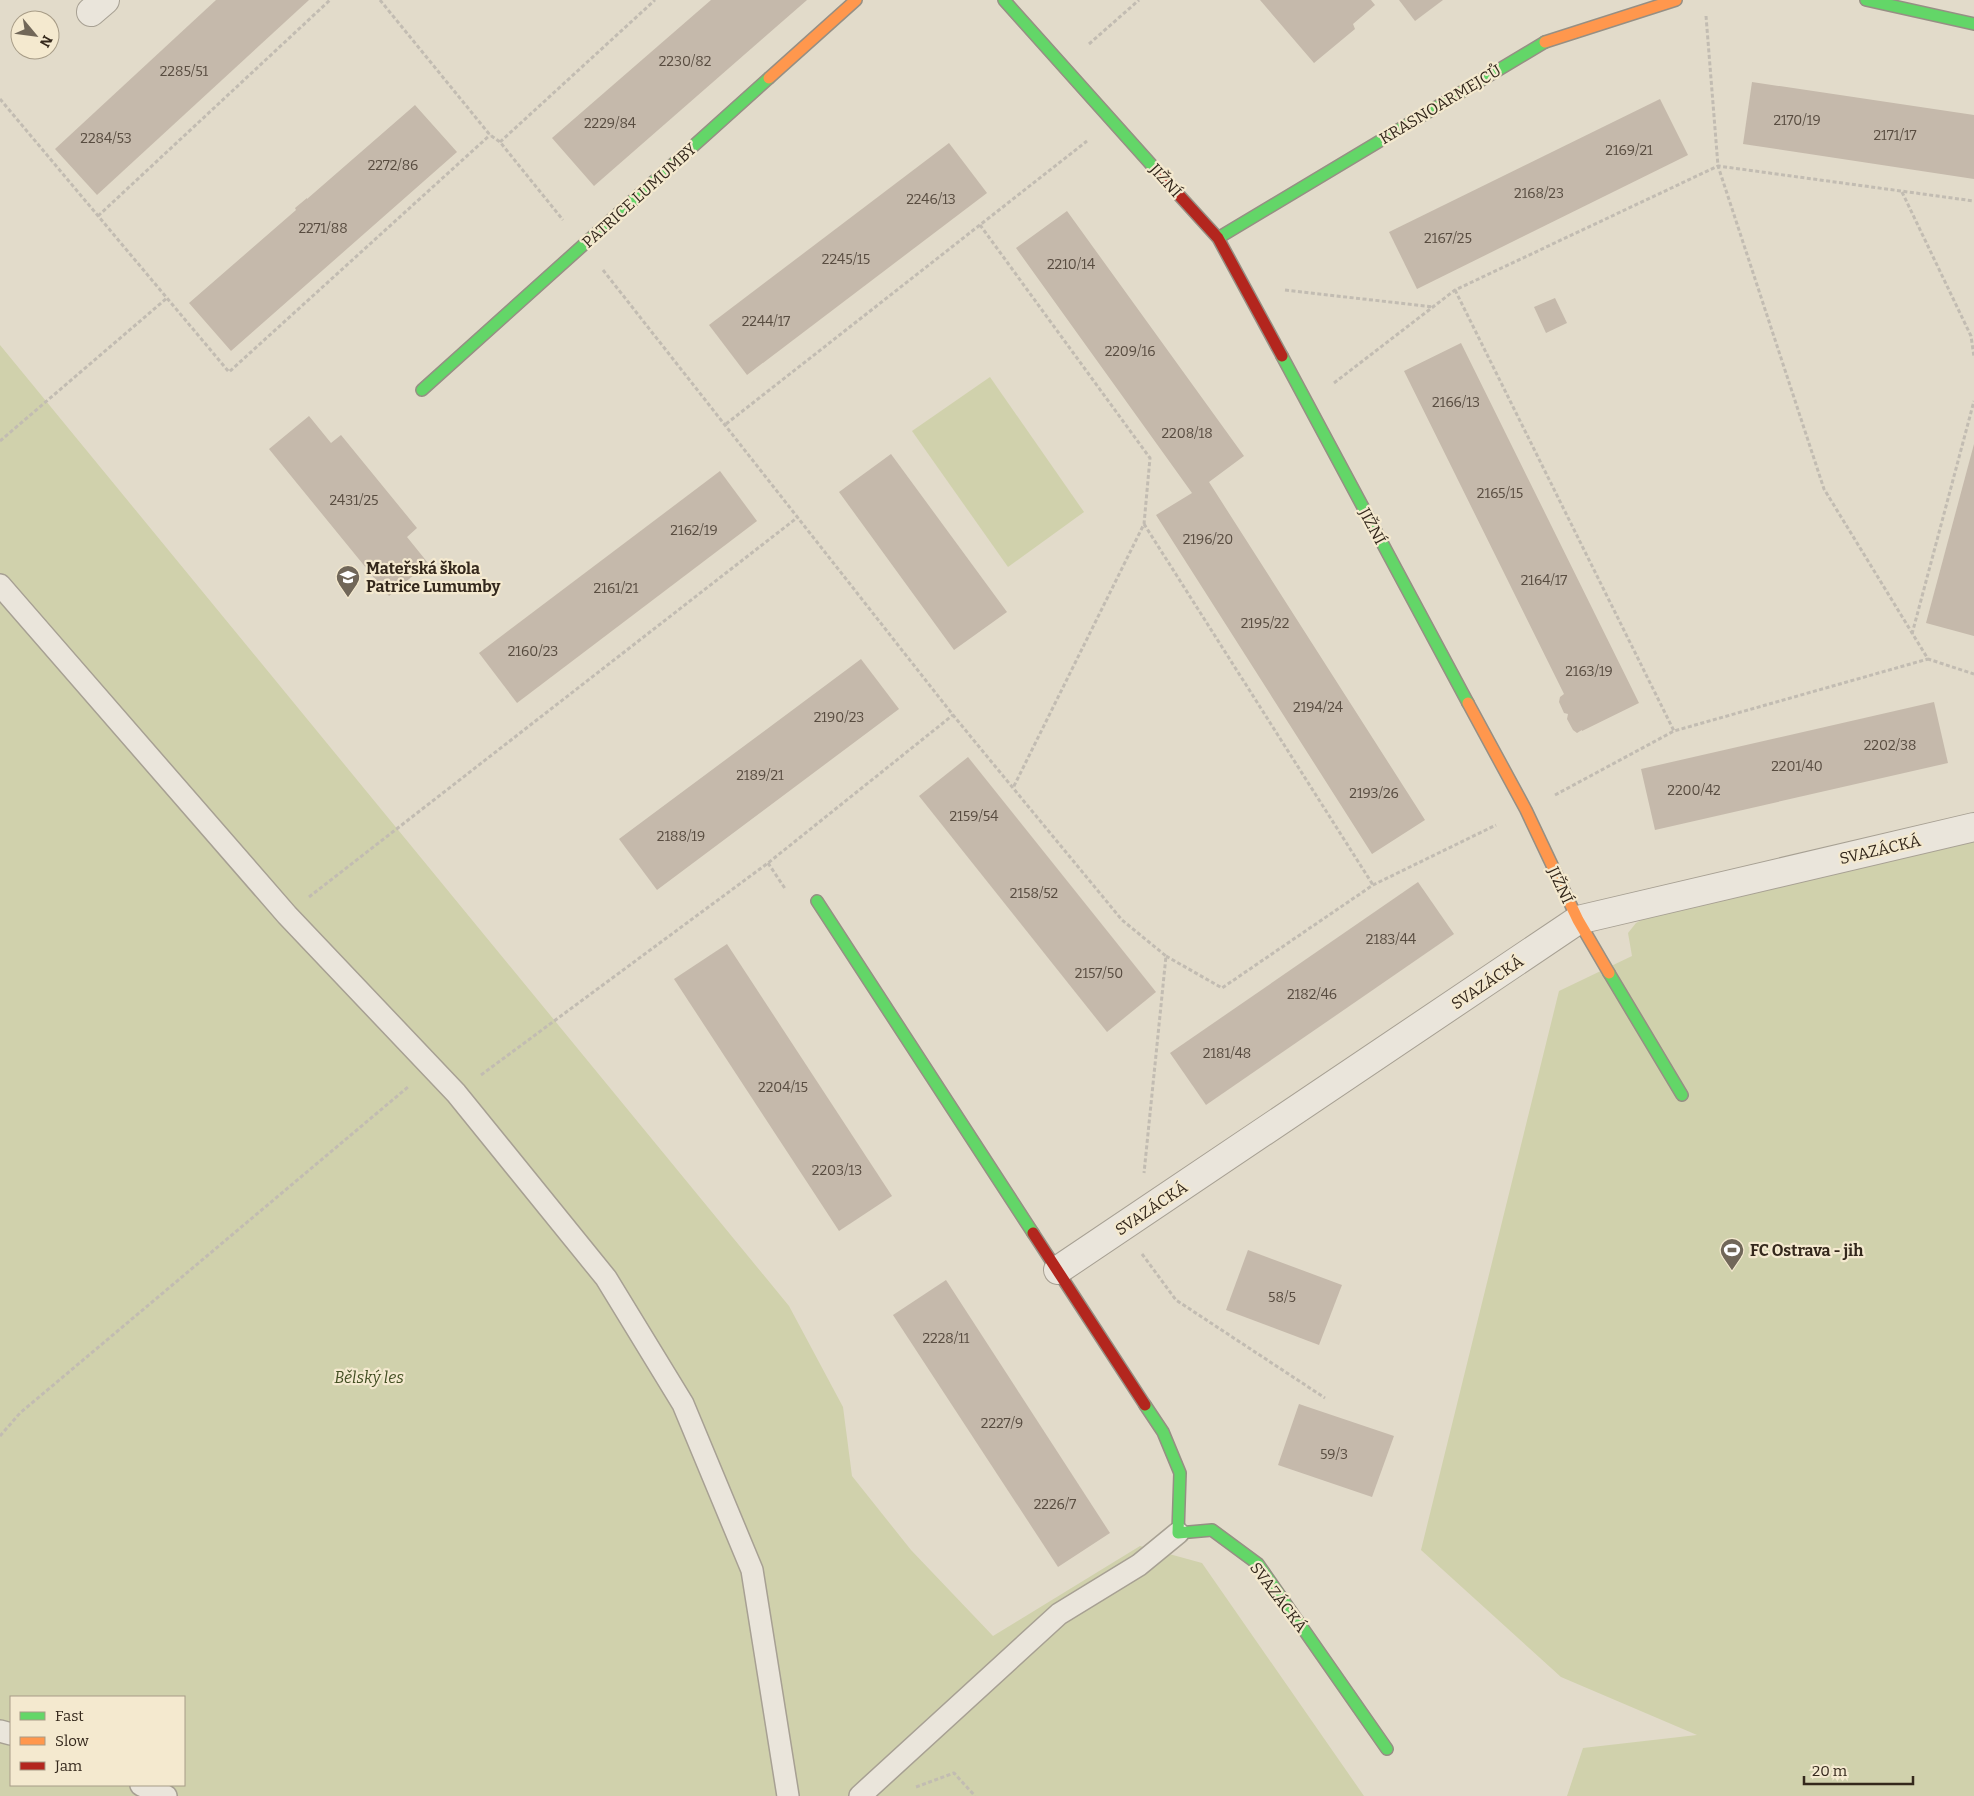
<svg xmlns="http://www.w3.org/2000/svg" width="1974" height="1796" font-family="Bitter,serif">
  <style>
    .green { fill: #d0d1ac; fill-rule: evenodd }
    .building { fill: #c5b9ab }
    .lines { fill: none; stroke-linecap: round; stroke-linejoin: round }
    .lane-casing { stroke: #a7a093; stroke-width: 24 }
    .street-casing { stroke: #a7a093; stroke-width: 30 }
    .fast-casing { stroke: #968f84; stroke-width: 14 }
    .slow-casing { stroke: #968f84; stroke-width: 14 }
    .jam-casing { stroke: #968f84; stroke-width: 14 }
    .path { stroke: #c2bcb2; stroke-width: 3; stroke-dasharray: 4 2.5; stroke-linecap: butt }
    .lane { stroke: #eae5db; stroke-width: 21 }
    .street { stroke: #eae5db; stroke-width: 28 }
    .fast { stroke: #63d668; stroke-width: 11 }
    .slow { stroke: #ff974d; stroke-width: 11 }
    .jam { stroke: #b3261e; stroke-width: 11 }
    .labels { text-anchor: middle; stroke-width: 4.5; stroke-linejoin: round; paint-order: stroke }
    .number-label { font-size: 14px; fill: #584c40 }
    .street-label { font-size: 16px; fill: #34281c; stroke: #f4e9cf }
    .poi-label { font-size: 16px; font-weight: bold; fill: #34281c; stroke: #f4e9cf; text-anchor: start }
    .park-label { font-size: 16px; font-style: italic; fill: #445024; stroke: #f4e9cf }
  </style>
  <rect width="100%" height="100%" fill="#e2dbca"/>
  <g class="green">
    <path d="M0 345 789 1306 843 1407 852 1476 911 1550 993 1636 1140 1546 1202 1563 1364 1796H0ZM11 1697H184V1785H11Z"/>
    <path d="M990 377 1084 512 1008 567 912 431Z"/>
    <path d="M1974 842V1796H1567L1583 1748 1697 1735 1561 1677 1421 1550 1559 991 1632 956 1628 933 1636 923 1647 917Z"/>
  </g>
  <g class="building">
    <path d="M216 0H309L97 195 55 149Z"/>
    <path d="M711 0H807L594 186 552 138Z"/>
    <path d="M1260 0H1371L1375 5 1353 24 1355 29 1314 63Z"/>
    <path d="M1399 0H1443L1415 21Z"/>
    <path d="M1752 82 1974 115V179L1743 144Z"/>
    <path d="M1660 99 1688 155 1417 289 1389 232Z"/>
    <path d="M415 105 457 152 231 351 189 303 296 210 295 208 307 198V199Z"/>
    <path d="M949 143 987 193 747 375 709 325Z"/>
    <path d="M1067 211 1244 456 1209 482 1425 820 1372 854 1156 515 1192 493 1016 248Z"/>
    <path d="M1555 298 1567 323 1546 333 1534 307Z"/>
    <path d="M1461 343 1639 703 1582 731V730L1577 733 1573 730 1567 719 1568 714 1564 713 1559 702 1560 697 1564 694 1404 371Z"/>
    <path d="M309 416 331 443 341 435 417 528 407 537 428 563 389 596 269 449Z"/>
    <path d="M1974 444V636L1926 623Z"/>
    <path d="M891 454 1007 612 954 650 839 492Z"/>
    <path d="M720 471 757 521 517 703 479 653Z"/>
    <path d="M861 659 899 709 657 890 619 839Z"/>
    <path d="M1934 702 1948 763 1655 830 1641 769Z"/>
    <path d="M968 757 1156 992 1107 1032 919 796Z"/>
    <path d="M1418 882 1454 934 1206 1105 1170 1053Z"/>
    <path d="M727 944 892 1196 839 1231 674 979Z"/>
    <path d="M1248 1250 1342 1285 1319 1345 1226 1310Z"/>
    <path d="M946 1280 1110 1533 1058 1567 893 1315Z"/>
    <path d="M1299 1404 1394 1436 1372 1497 1278 1465Z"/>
  </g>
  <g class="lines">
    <g class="lane-casing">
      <g id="lane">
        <path d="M0 585 287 915 456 1093 606 1278 683 1404 752 1570 788 1796"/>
        <path d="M0 1731 11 1734"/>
        <path d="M141 1785 166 1796"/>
        <path d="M860 1796 1059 1614 1139 1565 1178 1533"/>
      </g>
    </g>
    <g class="street-casing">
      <g id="street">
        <path d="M91 12 105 0"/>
        <path d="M1058 1270 1578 920 1974 827"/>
      </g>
    </g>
    <g class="fast-casing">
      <g id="fast">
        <path d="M1004 0 1157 171"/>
        <path d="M1866 0 1974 24"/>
        <path d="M1218 238 1545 42"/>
        <path d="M1282 356 1468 703"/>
        <path d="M422 390 769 78"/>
        <path d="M817 901 1033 1233"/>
        <path d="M1609 973 1682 1095"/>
        <path d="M1145 1405 1163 1432 1180 1473 1178 1533 1212 1530 1258 1564 1387 1749"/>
      </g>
    </g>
    <g class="slow-casing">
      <g id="slow">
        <path d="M1545 42 1676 0"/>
        <path d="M769 78 856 0"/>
        <path d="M1468 703 1526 810 1578 920 1609 973"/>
      </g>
    </g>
    <g class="jam-casing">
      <g id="jam">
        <path d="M1157 171 1218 238 1282 356"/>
        <path d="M1033 1233 1145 1405"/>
      </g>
    </g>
    <g class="path">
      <path d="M380 0 490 135 500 142 563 220"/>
      <path d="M1706 16 1718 166 1824 489 1928 659 1974 674"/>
      <path d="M1089 44 1139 0"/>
      <path d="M0 99 229 372 490 135"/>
      <path d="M500 142 655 0"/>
      <path d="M1902 192 1971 336 1974 357"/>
      <path d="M98 216 330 0"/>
      <path d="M980 225 1150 458 1144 524 1013 788"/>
      <path d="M603 270 953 715 1013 788 1122 920 1166 956 1144 1173"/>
      <path d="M1285 290 1433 307"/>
      <path d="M1455 290 1674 731"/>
      <path d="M1334 383 1455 290 1718 166 1974 201"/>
      <path d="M726 424 1087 141"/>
      <path d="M0 441 167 298"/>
      <path d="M1144 524 1373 885"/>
      <path d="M1912 634 1974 401"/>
      <path d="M1555 795 1674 731 1928 659"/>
      <path d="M768 863 786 890"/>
      <path d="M309 897 798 517"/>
      <path d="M1166 956 1222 988 1373 885 1496 825"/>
      <path d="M481 1075 768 863 953 715"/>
      <path d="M1142 1254 1176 1300 1325 1398"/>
      <path d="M0 1436 20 1413 408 1087"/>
      <path d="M916 1787 954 1773 975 1796"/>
    </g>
    <use href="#lane" class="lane"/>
    <use href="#street" class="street"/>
    <use href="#fast" class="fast"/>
    <use href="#slow" class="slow"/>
    <use href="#jam" class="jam"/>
  </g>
  <defs>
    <g id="school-pin" transform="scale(1.25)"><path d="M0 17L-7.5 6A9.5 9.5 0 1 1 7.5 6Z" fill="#716759" stroke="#f4e9cf"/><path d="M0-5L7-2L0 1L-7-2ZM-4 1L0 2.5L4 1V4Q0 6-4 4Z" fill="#fff"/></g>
    <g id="stadium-pin" transform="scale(1.25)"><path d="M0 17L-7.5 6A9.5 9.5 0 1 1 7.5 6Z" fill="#716759" stroke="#f4e9cf"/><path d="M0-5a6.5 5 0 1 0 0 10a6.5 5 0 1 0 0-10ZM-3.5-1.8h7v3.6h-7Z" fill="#fff"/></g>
  </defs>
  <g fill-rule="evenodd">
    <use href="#school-pin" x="348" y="577"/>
    <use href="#stadium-pin" x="1732" y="1250"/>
  </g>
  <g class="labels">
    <g class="number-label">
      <text x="685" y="66">2230/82</text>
      <text x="184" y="76">2285/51</text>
      <text x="1797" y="125">2170/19</text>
      <text x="610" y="128">2229/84</text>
      <text x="1895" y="140">2171/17</text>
      <text x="106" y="143">2284/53</text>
      <text x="1629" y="155">2169/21</text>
      <text x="393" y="170">2272/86</text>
      <text x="1539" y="198">2168/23</text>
      <text x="931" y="204">2246/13</text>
      <text x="323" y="233">2271/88</text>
      <text x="1448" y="243">2167/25</text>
      <text x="846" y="264">2245/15</text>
      <text x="1071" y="269">2210/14</text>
      <text x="766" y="326">2244/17</text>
      <text x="1130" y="356">2209/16</text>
      <text x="1456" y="407">2166/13</text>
      <text x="1187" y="438">2208/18</text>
      <text x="1500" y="498">2165/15</text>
      <text x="354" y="505">2431/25</text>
      <text x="694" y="535">2162/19</text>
      <text x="1208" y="544">2196/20</text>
      <text x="1544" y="585">2164/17</text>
      <text x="616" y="593">2161/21</text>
      <text x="1265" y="628">2195/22</text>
      <text x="533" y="656">2160/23</text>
      <text x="1589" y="676">2163/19</text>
      <text x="1318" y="712">2194/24</text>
      <text x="839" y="722">2190/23</text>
      <text x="1890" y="750">2202/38</text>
      <text x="1797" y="771">2201/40</text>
      <text x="760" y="780">2189/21</text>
      <text x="1694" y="795">2200/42</text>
      <text x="1374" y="798">2193/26</text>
      <text x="974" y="821">2159/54</text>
      <text x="681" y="841">2188/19</text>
      <text x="1034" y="898">2158/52</text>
      <text x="1391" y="944">2183/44</text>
      <text x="1099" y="978">2157/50</text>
      <text x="1312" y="999">2182/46</text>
      <text x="1227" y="1058">2181/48</text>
      <text x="783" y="1092">2204/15</text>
      <text x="837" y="1175">2203/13</text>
      <text x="1282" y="1302">58/5</text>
      <text x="946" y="1343">2228/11</text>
      <text x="1002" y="1428">2227/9</text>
      <text x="1334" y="1459">59/3</text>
      <text x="1055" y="1509">2226/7</text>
    </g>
    <g class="street-label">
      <text transform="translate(1440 104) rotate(-31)" y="6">KRASNOARMEJCŮ</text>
      <text transform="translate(1166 180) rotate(48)" y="6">JIŽNÍ</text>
      <text transform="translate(639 195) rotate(-42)" y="6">PATRICE LUMUMBY</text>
      <text transform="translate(1373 526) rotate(62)" y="6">JIŽNÍ</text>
      <text transform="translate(1880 849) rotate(-13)" y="6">SVAZÁCKÁ</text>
      <text transform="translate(1561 885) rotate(65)" y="6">JIŽNÍ</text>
      <text transform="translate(1487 982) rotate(-34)" y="6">SVAZÁCKÁ</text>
      <text transform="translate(1151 1208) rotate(-34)" y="6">SVAZÁCKÁ</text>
      <text transform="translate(1279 1597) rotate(53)" y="6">SVAZÁCKÁ</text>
    </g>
    <g class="poi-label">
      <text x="366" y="574">Mateřská škola<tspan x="366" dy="18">Patrice Lumumby</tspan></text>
      <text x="1750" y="1256">FC Ostrava - jih</text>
    </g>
    <g class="park-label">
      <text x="369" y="1383">Bělský les</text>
    </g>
  </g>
  <rect x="10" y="1696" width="175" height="90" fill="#f4e9cf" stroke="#a79c87"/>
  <rect x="20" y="1712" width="25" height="8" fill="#63d668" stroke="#a79c87"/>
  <text x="55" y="1721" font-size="15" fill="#34281c">Fast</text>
  <rect x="20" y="1737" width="25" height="8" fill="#ff974d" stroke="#a79c87"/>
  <text x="55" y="1746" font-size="15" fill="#34281c">Slow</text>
  <rect x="20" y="1762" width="25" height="8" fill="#b3261e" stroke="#a79c87"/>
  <text x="55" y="1771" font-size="15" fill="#34281c">Jam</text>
  <g transform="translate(35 35) rotate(119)"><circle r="24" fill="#f4e9cf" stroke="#a79c87"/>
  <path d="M0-4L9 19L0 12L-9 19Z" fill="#716759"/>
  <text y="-8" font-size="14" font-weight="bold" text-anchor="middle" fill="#34281c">N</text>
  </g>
  <path d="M1804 1776v8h109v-8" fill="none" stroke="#34281c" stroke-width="2.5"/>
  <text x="1812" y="1776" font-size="15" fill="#34281c" stroke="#f4e9cf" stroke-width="4" paint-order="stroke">20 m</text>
</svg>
